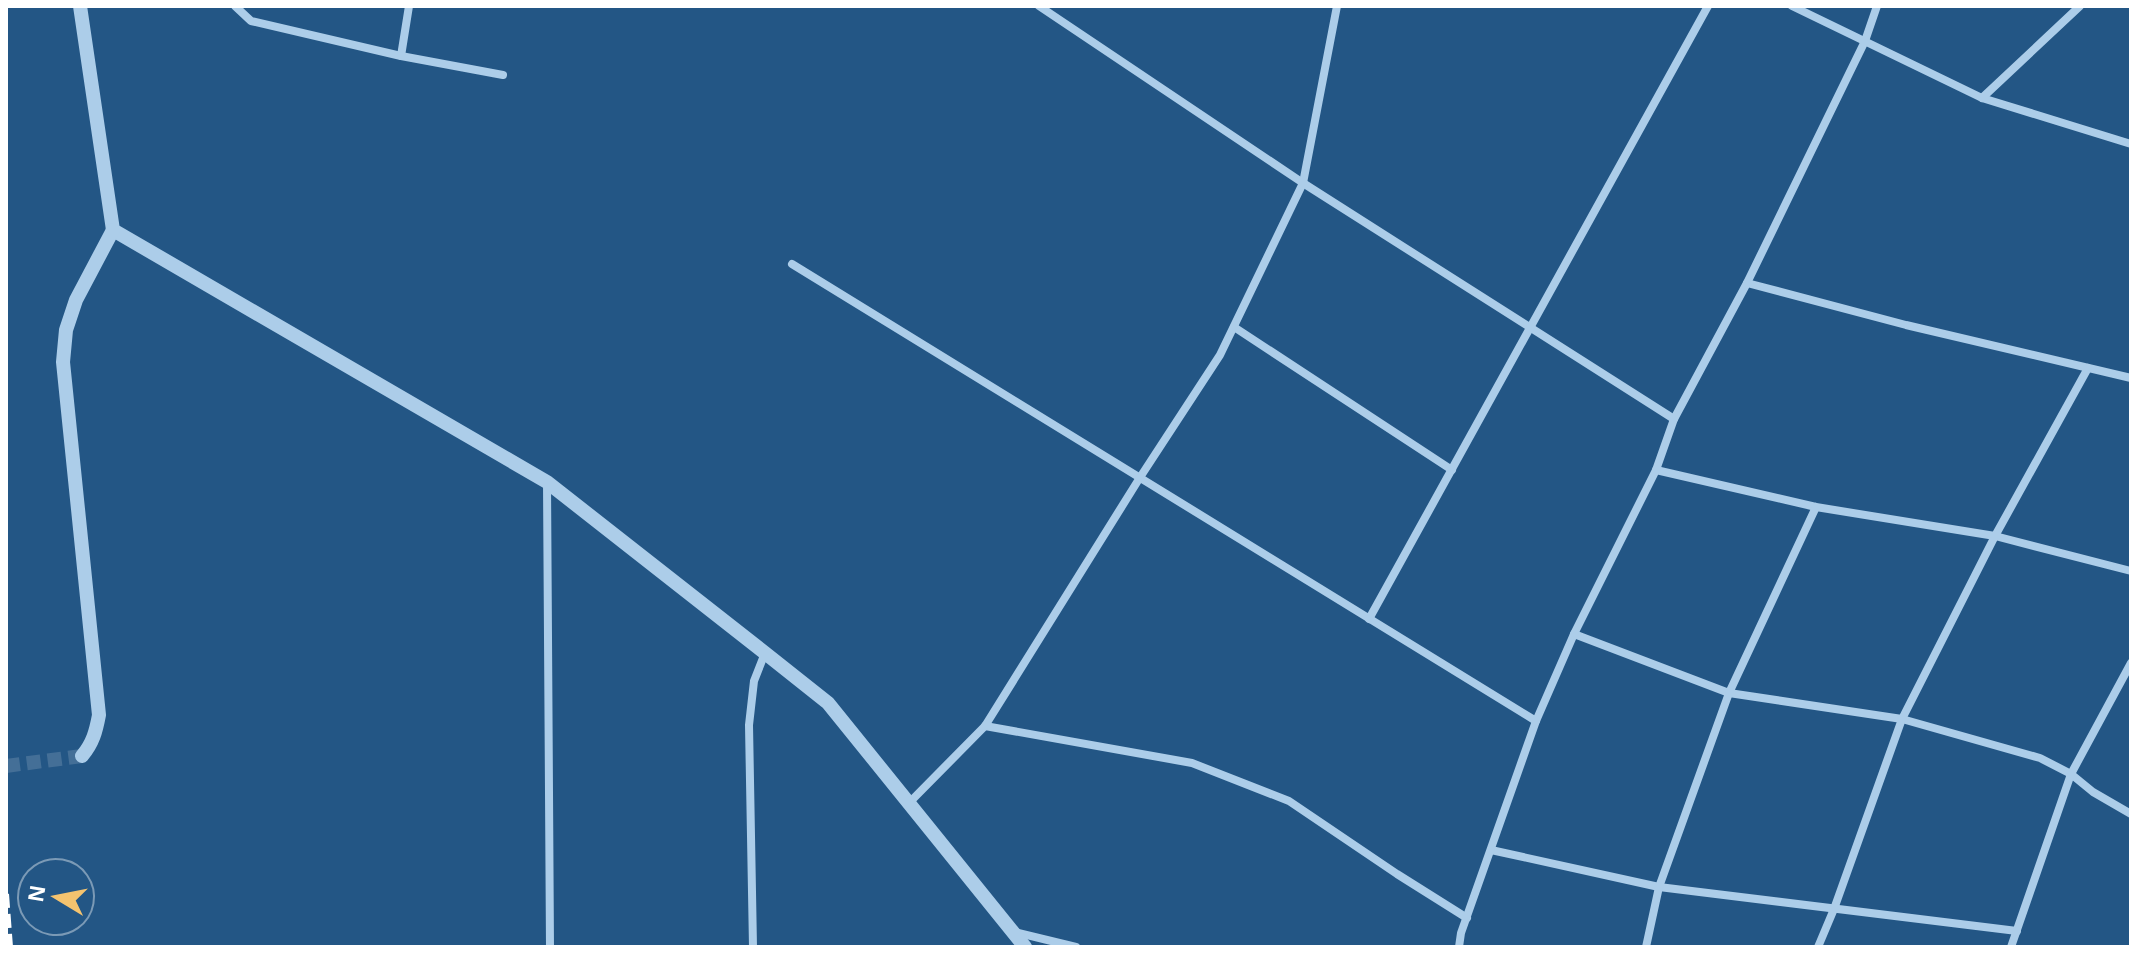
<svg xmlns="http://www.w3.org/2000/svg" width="2137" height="953" font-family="Arial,sans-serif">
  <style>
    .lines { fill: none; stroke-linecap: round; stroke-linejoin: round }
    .tertiary-tunnel { stroke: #446f97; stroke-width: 14; stroke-dasharray: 14 7; stroke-linecap: butt }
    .minor { stroke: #accde9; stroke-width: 8 }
    .tertiary { stroke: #accde9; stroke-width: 14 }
    .rail { stroke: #fff; stroke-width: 6; stroke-dasharray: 14 6; stroke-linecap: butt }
  </style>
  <rect width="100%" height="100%" fill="#235685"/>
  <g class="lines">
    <path class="tertiary-tunnel" d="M6 766 82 756"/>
    <g class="minor">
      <path d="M235 6 251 21 401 56 503 75"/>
      <path d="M1039 6 1303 183 1674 419"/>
      <path d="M1792 6 1982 98 2131 144"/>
      <path d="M401 56 409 6"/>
      <path d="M1982 98 2080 6"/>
      <path d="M792 264 1536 721"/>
      <path d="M1747 283 1906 325 2131 378"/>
      <path d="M1234 327 1452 470"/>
      <path d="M1656 470 1816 507 1995 536 2131 571"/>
      <path d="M547 483 550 947"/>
      <path d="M1369 619 1708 6"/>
      <path d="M1574 634 1729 693 1902 719 2040 758 2071 774 2093 792 2131 814"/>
      <path d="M985 726 1192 763 1289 801 1397 874 1467 918"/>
      <path d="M909 803 985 726 1139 479 1220 355 1303 183 1337 6"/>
      <path d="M1491 850 1659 887 2017 931"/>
      <path d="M1014 932 1076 947"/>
      <path d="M753 947 749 725 754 681 765 653"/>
      <path d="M1459 947 1461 933 1536 721 1574 634 1656 470 1674 419 1747 283 1865 41 1877 6"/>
      <path d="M1646 947 1659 887 1729 693 1816 507"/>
      <path d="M1818 947 1834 909 1902 719 1995 536 2088 368"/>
      <path d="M2011 947 2071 774 2131 663"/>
    </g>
    <g class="tertiary">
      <path d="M80 6 113 230 547 482 765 653 828 703 1025 947"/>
      <path d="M82 756C93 743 96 731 99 715L63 362 66 330 76 300 113 230"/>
    </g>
    <path class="rail" d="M6 894 10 947"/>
  </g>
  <rect width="2137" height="953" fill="none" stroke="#ffffff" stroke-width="16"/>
  <g transform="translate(56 897) rotate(280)"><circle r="38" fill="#235685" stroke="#7b9ab6" stroke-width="2"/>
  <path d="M0-6L14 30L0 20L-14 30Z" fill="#f4c36f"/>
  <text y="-12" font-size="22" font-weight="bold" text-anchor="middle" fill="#ffffff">N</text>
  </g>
</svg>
